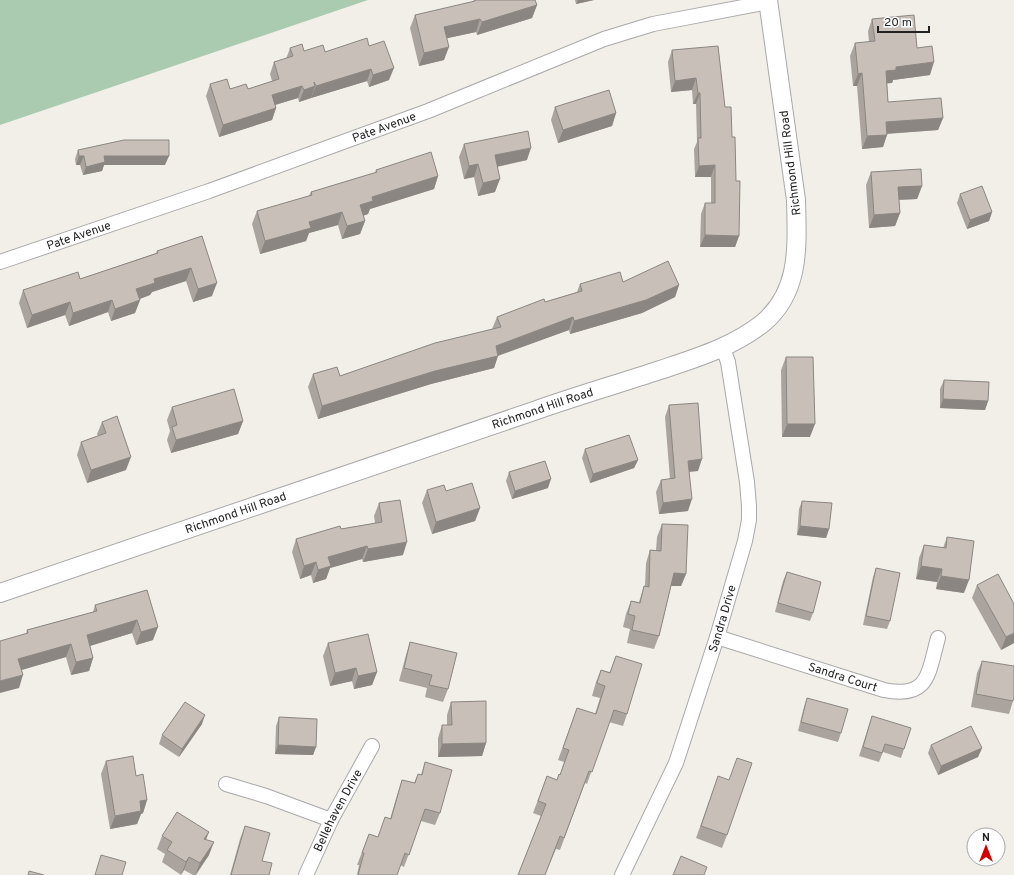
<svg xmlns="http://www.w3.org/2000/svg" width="1014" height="875" font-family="Overpass,sans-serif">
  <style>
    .cemetery { fill: #aacbaf }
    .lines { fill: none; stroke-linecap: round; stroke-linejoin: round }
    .minor-casing { stroke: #a9a9a9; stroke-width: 16 }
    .tertiary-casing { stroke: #a9a9a9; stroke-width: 20 }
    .minor { stroke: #fff; stroke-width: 14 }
    .tertiary { stroke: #fff; stroke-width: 18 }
    .wall { fill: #aba49e }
    .shaded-wall { fill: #8b8681 }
    .building { fill: #c7bfb8; stroke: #8b8681 }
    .labels { text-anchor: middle; stroke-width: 3; stroke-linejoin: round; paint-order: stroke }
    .street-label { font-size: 12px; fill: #222; stroke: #fff }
  </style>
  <rect width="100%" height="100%" fill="#f2efe9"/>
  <path class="cemetery" d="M0 0H368L0 125Z"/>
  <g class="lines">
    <g class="minor-casing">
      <g id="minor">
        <path id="s1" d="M0 262 209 191 428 111 604 39 653 24 769 2"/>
        <path id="s2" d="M717 637 884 690C929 699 928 674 938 638"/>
        <path d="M226 784 266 796 331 820"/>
        <path id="s3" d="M306 875 331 820 372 746"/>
        <path id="s4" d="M622 875 676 763 717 637 745 541 749 520V506L747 482 728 362 723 348"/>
      </g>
    </g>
    <g class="tertiary-casing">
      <g id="tertiary">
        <path id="s5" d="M0 593C178 533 356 471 534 411 576 396 618 384 660 370 696 358 733 347 763 323 801 291 797 245 796 200L768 0"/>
      </g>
    </g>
    <use href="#minor" class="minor"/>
    <use href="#tertiary" class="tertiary"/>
  </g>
  <g class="wall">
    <path d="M474 0H535L537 5 532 18 477 35 476 32 447 38 444 60 419 66 410 28 415 15 473 2Z"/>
    <path d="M575 0H594L576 4Z"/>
    <path d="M872 19 917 48 930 75 893 80 892 83H887L888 102 943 118 938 130 887 134 883 147 862 149 857 86H853L850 56 855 43 869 42 868 31Z"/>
    <path d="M369 46 389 80 369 87 367 81 311 98 299 102 298 98 275 105 276 108 272 120 219 137 206 96 210 84 230 89H248L272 81 270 74 274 62 286 59 290 48 304 51 325 52Z"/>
    <path d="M672 50 725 107 732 137 739 236 735 247H700L701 214 705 203H711V177H695L694 149 697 142 696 104H693L692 90 671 92 668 62Z"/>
    <path d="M555 107 616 113 612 126 558 143 551 120Z"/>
    <path d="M464 144 527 160 497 167 495 192 478 196 474 177 464 179 459 157Z"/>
    <path d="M78 150 165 165H104L102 171 83 175 80 165H76L75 159Z"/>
    <path d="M376 170 438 176 434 189 370 209 368 214 363 216 365 221 360 234 342 239 338 225 309 233 306 241 260 254 252 224 257 211 309 196 311 192 375 173Z"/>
    <path d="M871 172 922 186 917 199 899 200 900 213 895 226 869 228 866 185Z"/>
    <path d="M960 194 992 212 989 221 967 229 957 203Z"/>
    <path d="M202 236 212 296 193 302 186 281 152 292 150 295 140 299V300L135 313 111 321 108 312 69 326 65 315 27 328 19 303 23 290 80 279 156 253 157 251Z"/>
    <path d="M623 282 679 285 675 297 642 313 570 334 569 330 498 355 494 368 431 384 318 419 308 387 313 374 340 376 492 329 497 317 577 292 580 284Z"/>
    <path d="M786 357 810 437H782L781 370Z"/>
    <path d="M944 380 988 401 985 410 940 408V389Z"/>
    <path d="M669 405 698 471 689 472 688 511 659 514 656 492 661 480 670 479 665 417Z"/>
    <path d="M172 407 243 421 238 434 171 453 167 440 170 431 167 420Z"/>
    <path d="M102 422 126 470 87 483 77 455 81 442 98 436 97 434Z"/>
    <path d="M585 449 638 460 634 468 590 483 582 458Z"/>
    <path d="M509 472 548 488 512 499 506 481Z"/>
    <path d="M427 490 446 491 480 508 475 521 432 534 422 503Z"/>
    <path d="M802 501 829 529 826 538 797 535 799 509Z"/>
    <path d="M379 503 403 555 363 562 362 559 330 568 326 579 313 583 311 575 300 579 292 552 296 539 341 529 375 523 374 516Z"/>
    <path d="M662 524 686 574 681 586H671L659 636 654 649 627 643 630 629 623 627 626 614 631 601 639 602 644 586H645L646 563 650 550H656L657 537Z"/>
    <path d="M947 537 964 593 936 589 937 582 916 579 919 558 924 545 943 548Z"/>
    <path d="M876 568 890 621 887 629 863 625 873 577Z"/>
    <path d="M787 572 813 613 810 621 775 612 783 581Z"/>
    <path d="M977 585 1014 643 1001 650 972 598Z"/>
    <path d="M147 590 153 640 136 645 132 633 90 646 93 658 89 671 71 675 66 657 22 670 19 688 26 634 27 630 93 612 95 605Z"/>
    <path d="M410 642 448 689 443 702 425 697 427 688 399 681 406 655Z"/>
    <path d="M328 643 377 672 372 685 354 689 352 681 330 686 323 656Z"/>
    <path d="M616 656 627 714 623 726 609 722 587 784 585 783 560 850 556 849 545 875H518L541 816 533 813 547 776 557 780 560 775 564 762 558 760 577 708 595 714 600 698 592 696 596 682 601 670 610 672Z"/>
    <path d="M982 661 1013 701 1009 714 971 707 977 673Z"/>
    <path d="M807 698 841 733 838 742 798 731 804 707Z"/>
    <path d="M451 702 486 743 482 756 438 757V738L442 725H447V715Z"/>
    <path d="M872 716 904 749 901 758 883 752 879 762 859 756Z"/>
    <path d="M279 717 316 747 313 755 275 754 276 726Z"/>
    <path d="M202 724 179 757 159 744 162 735Z"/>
    <path d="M931 745 982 748 978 757 938 775 928 753Z"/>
    <path d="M106 761 136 776 147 800 143 813 141 814 137 824 110 829 101 774Z"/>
    <path d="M425 762 440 813 435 825 421 821 404 867 400 865 397 875H357L359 865H357L369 834 378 837 390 819 398 792 402 780 414 783 418 774 421 775Z"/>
    <path d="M718 776 727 835 722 848 696 838Z"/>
    <path d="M245 826 269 875H230L240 839Z"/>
    <path d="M162 836 206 840 209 855 196 875H193L184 870 181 875 162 862 165 854 157 849Z"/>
  </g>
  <g class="shaded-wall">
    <path d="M578 0H594L576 4Z"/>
    <path d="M537 5 532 18 477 35 482 22Z"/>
    <path d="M480 19 476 32 439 40 444 27Z"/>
    <path d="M449 47 444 60 419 66 424 53Z"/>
    <path d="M934 62 930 75 893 80 892 83 881 84 886 71 896 67Z"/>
    <path d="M394 68 389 80 369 87 373 75Z"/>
    <path d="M371 69 367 81 311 98 316 86Z"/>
    <path d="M862 73 857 86H853L858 74Z"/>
    <path d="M696 78 692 90 671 92 675 81Z"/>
    <path d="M302 86 298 98 268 107 272 95Z"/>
    <path d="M315 86 311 98 299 102 304 90Z"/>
    <path d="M698 93H700L696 104H693Z"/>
    <path d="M276 108 272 120 219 137 223 125Z"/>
    <path d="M616 113 612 126 558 143 563 130Z"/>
    <path d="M943 118 938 130 881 134 886 122Z"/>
    <path d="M887 135 883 147 862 149 867 136Z"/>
    <path d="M531 148 527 160 490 168 495 155Z"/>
    <path d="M79 156H84L80 165H76Z"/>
    <path d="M104 156H169L165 165H104L102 171 83 175 86 167Z"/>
    <path d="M478 164 474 177 464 179 469 166Z"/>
    <path d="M715 165 711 177H695L699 166Z"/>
    <path d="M438 176 434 189 370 209 368 214 355 218 360 205 372 197Z"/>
    <path d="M500 179 495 192 478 196 483 183Z"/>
    <path d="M922 186 917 199 893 200 898 187Z"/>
    <path d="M342 212 338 225 309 233 306 241 260 254 265 241 309 222Z"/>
    <path d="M992 212 989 221 967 229 970 220Z"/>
    <path d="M900 213 895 226 869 228 874 215Z"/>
    <path d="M365 221 360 234 342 239 347 226Z"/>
    <path d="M705 235 739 236 735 247H700Z"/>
    <path d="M191 268 186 281 152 292 150 295 131 302 136 289 154 279Z"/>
    <path d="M217 283 212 296 193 302 198 289Z"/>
    <path d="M679 285 675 297 642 313 570 334 574 321Z"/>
    <path d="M112 300 108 312 69 326 73 313Z"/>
    <path d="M140 300 135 313 111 321 115 309Z"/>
    <path d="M70 302 65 315 27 328 32 315Z"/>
    <path d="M573 317 569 330 495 357 498 356 494 368 431 384 318 419 322 406 496 346Z"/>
    <path d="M943 399 988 401 985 410 940 408Z"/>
    <path d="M243 421 238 434 171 453 176 440Z"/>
    <path d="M787 424H815L810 437H782Z"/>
    <path d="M131 457 126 470 87 483 91 470Z"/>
    <path d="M702 459 698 471 683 472 688 461Z"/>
    <path d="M638 460 634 468 590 483 593 474Z"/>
    <path d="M551 479 548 488 512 499 515 491Z"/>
    <path d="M692 499 688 511 659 514 663 503Z"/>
    <path d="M480 508 475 521 432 534 436 522Z"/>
    <path d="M800 526 829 529 826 538 797 535Z"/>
    <path d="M407 542 403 555 363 562 368 549Z"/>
    <path d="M367 546 362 559 330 568 326 579 313 583 318 570 328 557Z"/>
    <path d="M316 562 311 575 300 579 304 566Z"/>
    <path d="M921 566 942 569 937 582 916 579Z"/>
    <path d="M674 573 686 574 681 586H669Z"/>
    <path d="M941 576 969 580 964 593 936 589Z"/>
    <path d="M137 620 132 633 83 648 87 635Z"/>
    <path d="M158 627 153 640 136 645 141 632Z"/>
    <path d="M1014 633V643L1001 650 1006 637Z"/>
    <path d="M71 644 66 657 14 672 18 659Z"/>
    <path d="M93 658 89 671 71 675 76 662Z"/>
    <path d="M356 668 352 681 330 686 335 673Z"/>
    <path d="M377 672 372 685 354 689 358 676Z"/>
    <path d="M23 675 19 688 0 693V681Z"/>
    <path d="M205 715 202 724 179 757 182 749Z"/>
    <path d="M486 743 482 756 438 757 442 744Z"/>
    <path d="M278 745 316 747 313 755 275 754Z"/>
    <path d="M982 748 978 757 938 775 941 766Z"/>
    <path d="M147 800 143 813 141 814 137 824 110 829 115 816 140 801Z"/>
    <path d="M209 832 204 845V839Z"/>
    <path d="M214 842 209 855 195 875 200 863Z"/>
    <path d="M189 857 184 870 181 875 186 862Z"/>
  </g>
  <g class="building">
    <path d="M475 0H535L537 5 482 22 480 19 444 27 449 47 424 53 415 15 475 1Z"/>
    <path d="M914 15 917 48 932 46 934 62 896 67V70L886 71 888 102 941 98 943 118 886 122 887 135 867 136 862 73 858 74 855 43 875 41 872 19Z"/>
    <path d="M367 38 369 46 384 41 394 68 373 75 371 69 316 86 314 82 315 86 304 90 302 86 272 95 276 108 223 125 210 84 227 79 230 89 246 84 248 89 279 79 274 62 293 56 290 48 302 44 304 51 323 45 325 52Z"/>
    <path d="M718 46 725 107H731L732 137H735L736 181H740L739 236 705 235V203H715V165L699 166 698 138H701L700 93H698L696 78 675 81 672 50Z"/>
    <path d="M609 90 616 113 563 130 555 107Z"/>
    <path d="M528 131 531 148 495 155 500 179 483 183 478 164 469 166 464 144Z"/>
    <path d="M124 140H169V156H104L105 162 86 167 84 156H79L78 150Z"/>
    <path d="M431 152 438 176 372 197 373 201 360 205 365 221 347 226 342 212 309 222 311 228 265 241 257 211 312 195 311 192 377 172 376 170Z"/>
    <path d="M921 169 922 186 898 187 900 213 874 215 871 172Z"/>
    <path d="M982 186 992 212 970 220 960 194Z"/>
    <path d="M202 236 217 283 198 289 191 268 154 279 155 283 136 289 140 300 115 309 112 300 73 313 70 302 32 315 23 290 78 272 80 279 158 253 157 251Z"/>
    <path d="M668 261 679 285 646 300 574 321 573 317 496 346 498 356 435 371 322 406 313 374 337 367 340 376 435 343 501 327 497 317 544 299 545 302 582 291 580 284 620 272 623 282Z"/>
    <path d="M786 357H813L815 424H787Z"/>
    <path d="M944 380 989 382 988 401 943 399Z"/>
    <path d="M234 389 243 421 176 440 172 427 177 425 172 407Z"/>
    <path d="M698 403 702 459 688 461 692 499 663 503 661 480 675 478 669 405Z"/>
    <path d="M117 416 131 457 91 470 81 442 106 433 102 422Z"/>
    <path d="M629 435 638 460 593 474 585 449Z"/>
    <path d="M545 461 551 479 515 491 509 472Z"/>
    <path d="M472 483 480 508 436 522 427 490 444 485 446 491Z"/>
    <path d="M400 500 407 542 368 549 367 546 328 557 331 566 318 570 316 562 304 566 296 539 340 526 341 529 382 522 379 503Z"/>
    <path d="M802 501 832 503 829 529 800 526Z"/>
    <path d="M662 524 688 525 686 574 674 573 659 636 632 630 635 616 628 614 631 601 640 603 644 586 649 587 650 550 661 551Z"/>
    <path d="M947 537 974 541 969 580 941 576 942 569 921 566 924 545 946 548Z"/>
    <path d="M876 568 900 573 890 621 866 616Z"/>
    <path d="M787 572 821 582 813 613 778 603Z"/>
    <path d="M998 574 1014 604V633L1006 637 977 585Z"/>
    <path d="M147 590 158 627 141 632 137 620 87 635 93 658 76 662 71 644 18 659 23 675 0 681V641L28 633 27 630 97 611 95 605Z"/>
    <path d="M368 634 377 672 358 676 356 668 335 673 328 643Z"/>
    <path d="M410 642 457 653 448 689 429 685 432 675 404 668Z"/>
    <path d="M616 656 642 664 627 714 614 710 592 772 589 771 564 838 560 836 545 875H518L546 804 538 801 547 776 557 780 559 774 560 775 569 750 563 748 577 708 596 714 605 686 597 683 601 670 610 673Z"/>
    <path d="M982 661 1014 666V697L1013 701 976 694Z"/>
    <path d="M807 698 848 709 841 733 801 722Z"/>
    <path d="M486 701V743L442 744V725H452L451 702Z"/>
    <path d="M185 702 205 715 182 749 162 735Z"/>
    <path d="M872 716 911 728 904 749 885 744 882 753 863 747Z"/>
    <path d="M279 717 317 719 316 747 278 745Z"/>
    <path d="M971 726 982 748 941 766 931 745Z"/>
    <path d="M133 756 136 776 143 774 147 800 140 801 141 811 115 816 106 761Z"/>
    <path d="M737 758 752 763 727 835 701 826 718 776 729 780Z"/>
    <path d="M425 762 452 770 440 813 425 809 409 855 405 853 397 875H358L364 853H362L369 834 378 837 385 817 391 819 402 780 415 783 418 774 422 775Z"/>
    <path d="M177 812 209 832 204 839 214 842 200 863 189 857 186 862 167 850 172 842 162 836Z"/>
    <path d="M245 826 270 833 262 861 272 863 269 875H231Z"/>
    <path d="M101 855 126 862 122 875H95Z"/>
    <path d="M681 856 707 867 704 875H673Z"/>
    <path d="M29 871 44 875H28Z"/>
  </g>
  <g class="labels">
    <g class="street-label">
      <text dy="4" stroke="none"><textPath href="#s1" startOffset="407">Pate Avenue</textPath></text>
      <text transform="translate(790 163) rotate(-97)" y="4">Richmond Hill Road</text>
      <text dy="4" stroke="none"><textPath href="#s1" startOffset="83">Pate Avenue</textPath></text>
      <text dy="4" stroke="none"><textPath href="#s5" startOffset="573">Richmond Hill Road</textPath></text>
      <text dy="4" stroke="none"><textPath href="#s5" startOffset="249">Richmond Hill Road</textPath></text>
      <text dy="4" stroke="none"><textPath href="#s4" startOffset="276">Sandra Drive</textPath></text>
      <text dy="4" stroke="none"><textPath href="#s2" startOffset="132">Sandra Court</textPath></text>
      <text dy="4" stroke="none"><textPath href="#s3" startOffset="72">Bellehaven Drive</textPath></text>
    </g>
  </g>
  <g transform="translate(986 847)"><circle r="19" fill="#ffffff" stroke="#a7a7a7"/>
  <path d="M0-3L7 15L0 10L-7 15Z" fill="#d40000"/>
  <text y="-6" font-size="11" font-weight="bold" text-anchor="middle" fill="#222222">N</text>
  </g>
  <path d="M878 26v6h51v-6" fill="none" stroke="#222222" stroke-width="2"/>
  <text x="884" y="26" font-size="12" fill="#222222" stroke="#ffffff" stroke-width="3" paint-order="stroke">20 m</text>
</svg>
